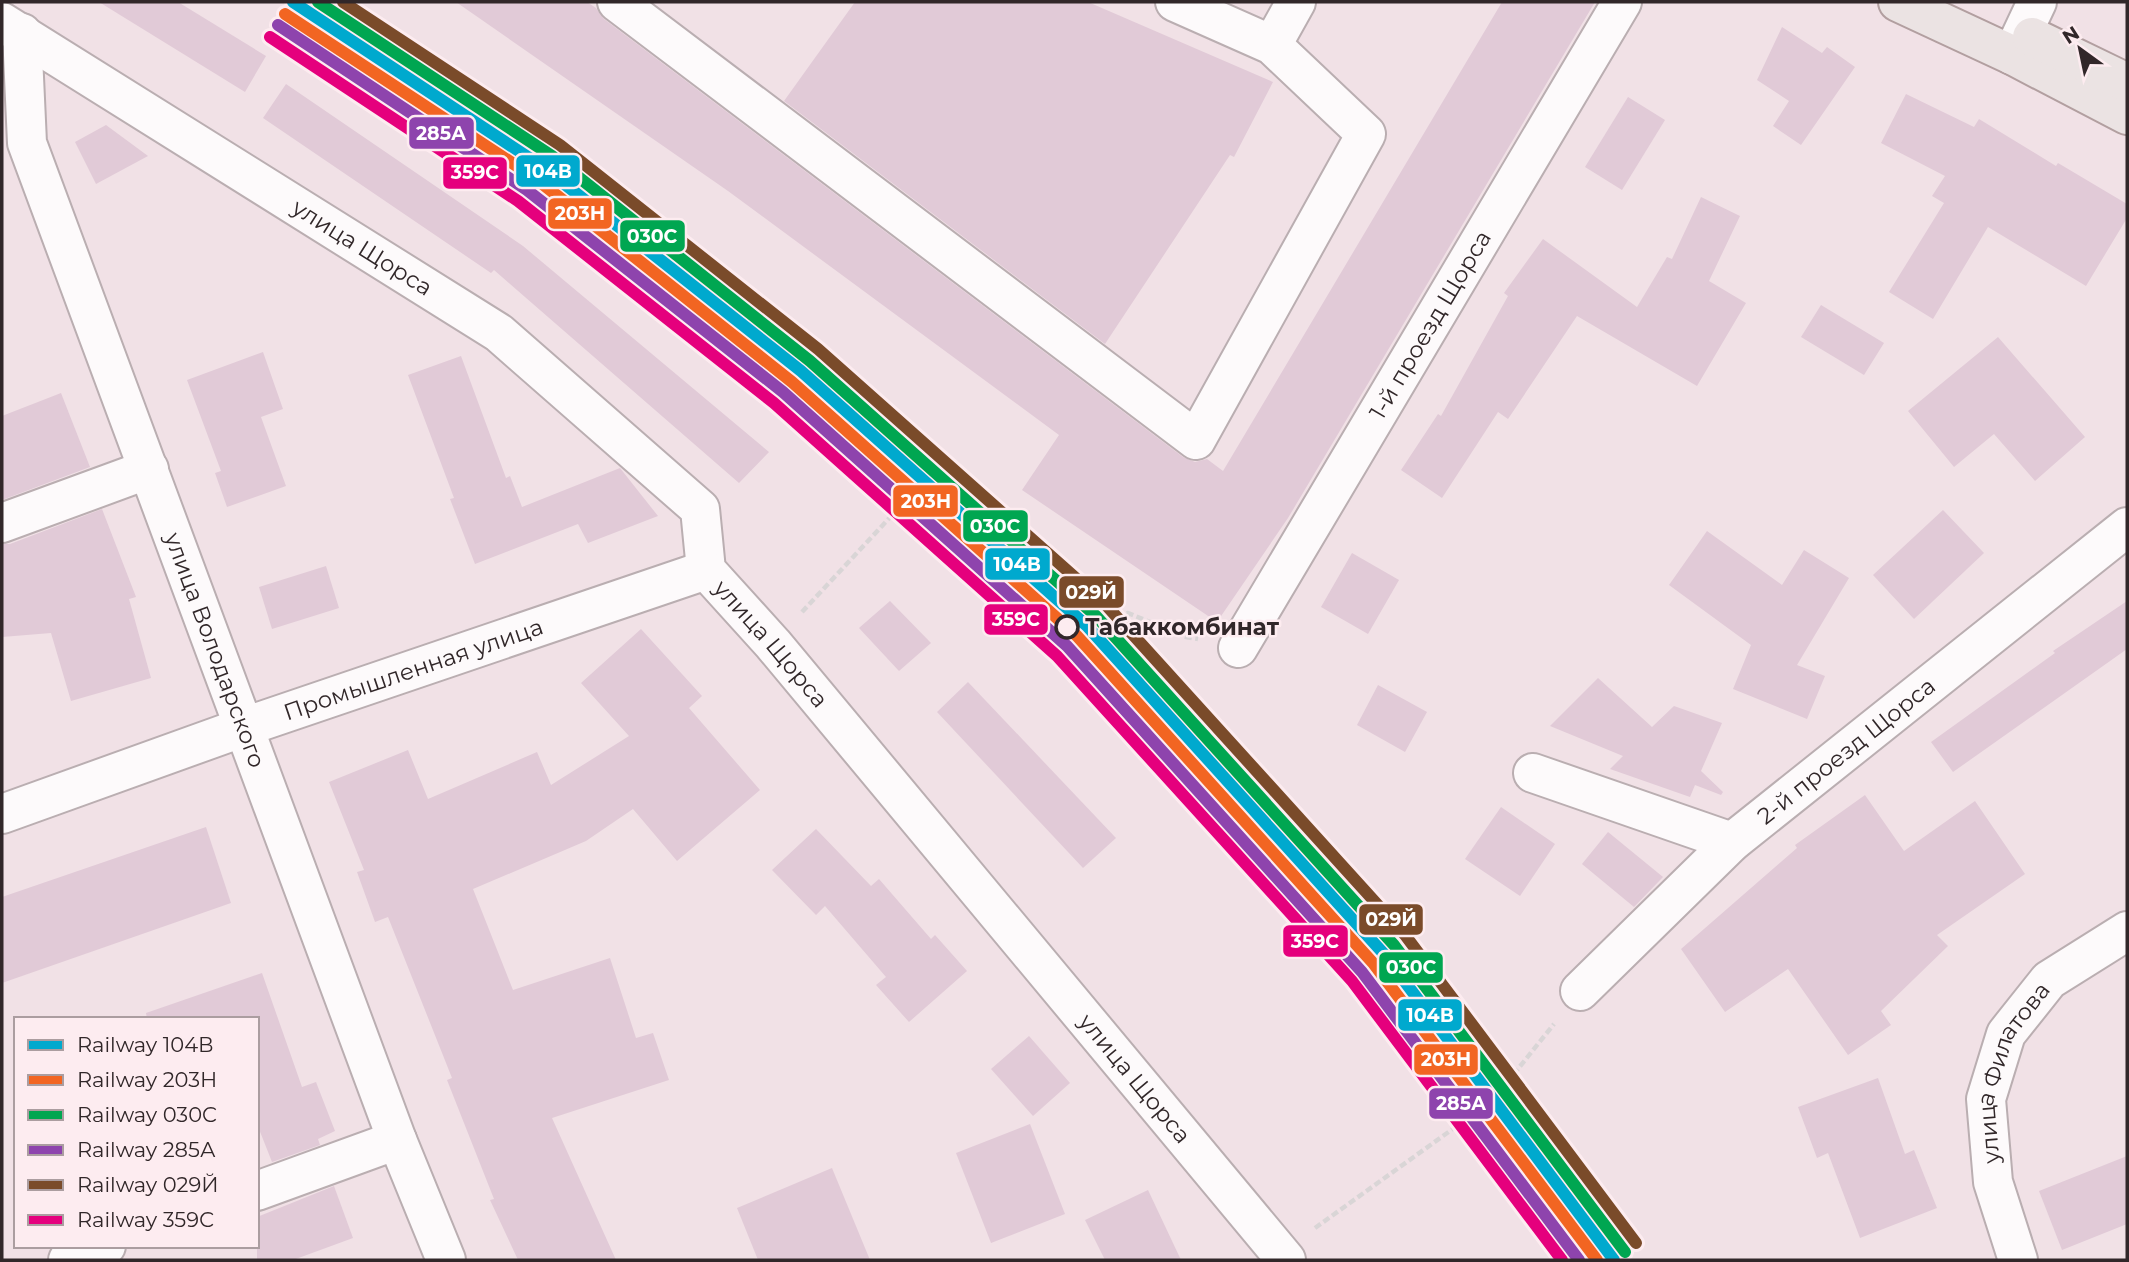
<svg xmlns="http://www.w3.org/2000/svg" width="2129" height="1262" font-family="Montserrat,sans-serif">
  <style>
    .building { fill: #e1cad7 }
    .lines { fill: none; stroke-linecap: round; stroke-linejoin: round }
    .minor-casing { stroke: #baaeb1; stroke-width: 42 }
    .major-casing { stroke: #b29fa0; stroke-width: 42 }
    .path { stroke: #d9d5d6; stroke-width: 4.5; stroke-dasharray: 7 3.5; stroke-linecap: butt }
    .minor { stroke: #fdfafb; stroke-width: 38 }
    .major { stroke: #ebe3e3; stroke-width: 38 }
    .rail-1-casing { stroke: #fdecf0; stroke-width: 18 }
    .rail-2-casing { stroke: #fdecf0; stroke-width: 18 }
    .rail-3-casing { stroke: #fdecf0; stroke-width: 18 }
    .rail-4-casing { stroke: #fdecf0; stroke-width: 18 }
    .rail-5-casing { stroke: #fdecf0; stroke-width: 18 }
    .rail-6-casing { stroke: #fdecf0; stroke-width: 18 }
    .rail-1 { stroke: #00a9ce; stroke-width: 12 }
    .rail-2 { stroke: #f26522; stroke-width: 12 }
    .rail-3 { stroke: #00a651; stroke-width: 12 }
    .rail-4 { stroke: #8e44ad; stroke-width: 12 }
    .rail-5 { stroke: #7a4b2a; stroke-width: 12 }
    .rail-6 { stroke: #e5007d; stroke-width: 12 }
    .stop-dot { fill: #fdecf0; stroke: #312729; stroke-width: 3.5 }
    .labels { text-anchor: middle; stroke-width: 5; stroke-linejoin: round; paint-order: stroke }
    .street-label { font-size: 23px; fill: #312729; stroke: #fdecf0 }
    .stop-label { font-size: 23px; font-weight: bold; fill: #312729; stroke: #fdecf0; text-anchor: start }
    .line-badge { stroke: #fdecf0; stroke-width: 2.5 }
    .badge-label { font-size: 19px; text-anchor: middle; font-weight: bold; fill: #fff }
  </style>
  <rect width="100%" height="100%" fill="#f1e1e6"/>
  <g class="building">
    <path d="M99 2H178L266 56 245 92Z"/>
    <path d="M456 2H587L596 8 604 19 1183 457 1195 462 1207 459 1223 471 1502 2H1595L1288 518 1217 622 1022 490 1059 435 728 191Z"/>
    <path d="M855 2H1088L1273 82 1234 157 1230 155 1105 344 784 101Z"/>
    <path d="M1782 27 1822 53 1827 47 1855 67 1801 145 1773 126 1789 101 1757 80Z"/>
    <path d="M286 84 523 246 769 452 739 483 494 270 491 273 263 118Z"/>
    <path d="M1906 94 1974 127 1979 119 2056 166 2058 163 2127 204V218L2086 286 1988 227 1933 319 1889 292 1944 203 1932 196 1945 176 1881 143Z"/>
    <path d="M1628 97 1665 120 1622 190 1585 167Z"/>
    <path d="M106 125 148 156 96 184 75 142Z"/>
    <path d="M1701 197 1740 216 1709 281 1746 303 1697 386 1577 316 1508 419 1498 412 1442 498 1401 470 1438 414 1441 416 1508 296 1504 293 1543 239 1637 307 1667 257 1672 259Z"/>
    <path d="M1821 305 1884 343 1864 375 1801 337Z"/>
    <path d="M1998 337 2085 437 2035 481 1994 434 1954 467 1908 411Z"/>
    <path d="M263 352 283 409 261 417 286 486 227 507 215 473 221 471 187 380Z"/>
    <path d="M461 356 506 478 510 476 522 507 620 468 658 516 588 543 578 524 475 564 450 499 454 498 408 375Z"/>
    <path d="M61 393 90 467 2 500V416Z"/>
    <path d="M102 509 136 597 129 599 151 678 71 701 51 633 2 637V544H10Z"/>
    <path d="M1943 510 1984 553 1914 619 1873 575Z"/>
    <path d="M1707 531 1782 585 1804 550 1849 578 1797 665 1825 676 1807 719 1733 689 1751 645 1669 585Z"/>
    <path d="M1352 553 1399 580 1368 634 1321 607Z"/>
    <path d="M326 566 339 608 272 629 259 587Z"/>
    <path d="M890 601 931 643 899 671 859 628Z"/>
    <path d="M2127 601V649L1953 772 1931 742 2055 653 2053 651Z"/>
    <path d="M641 629 702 696 689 708 760 790 677 861 633 809 586 841 473 889 513 990 610 958 636 1038 653 1033 669 1080 552 1118 616 1260H518L490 1200 494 1199 447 1080 452 1078 388 917 375 922 357 872 364 870 329 782 408 750 428 799 537 752 551 785 629 736 581 683Z"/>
    <path d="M1598 678 1652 727 1674 706 1722 723 1701 771 1723 792 1721 795 1695 785 1690 797 1610 769 1623 756 1550 726Z"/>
    <path d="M968 682 1116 838 1083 868 937 712Z"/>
    <path d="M1378 685 1427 712 1405 752 1357 725Z"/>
    <path d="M1865 795 1904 851 1975 801 2025 874 1937 935 1948 946 1881 1011 1891 1025 1848 1055 1788 969 1725 1012 1681 949 1797 848 1795 845Z"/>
    <path d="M1501 807 1555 844 1520 896 1465 859Z"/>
    <path d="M206 827 231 903 2 983V897Z"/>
    <path d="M816 829 871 886 879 879 931 939 935 935 967 971 909 1022 876 985 886 977 825 906 816 915 772 870Z"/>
    <path d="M1608 832 1663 877 1634 907 1582 864Z"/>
    <path d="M262 973 302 1087 316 1082 335 1131 318 1139 320 1145 272 1162 257 1124V1019H147L146 1013Z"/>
    <path d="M1029 1036 1070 1083 1033 1116 991 1069Z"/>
    <path d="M1878 1078 1905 1154 1914 1150 1937 1208 1860 1238 1828 1153 1817 1158 1798 1107Z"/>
    <path d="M1030 1124 1065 1214 991 1243 956 1153Z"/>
    <path d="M2127 1156V1224L2062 1250 2039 1191Z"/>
    <path d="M832 1168 870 1260H758L737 1208Z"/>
    <path d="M334 1186 353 1238 293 1260H257V1217Z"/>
    <path d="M1148 1190 1181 1260H1105L1085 1220Z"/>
  </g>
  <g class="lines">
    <g class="minor-casing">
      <g id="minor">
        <path d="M617 2 1196 440 1366 134 1272 45 1175 2"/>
        <path id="s1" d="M2 22 499 333 700 509 706 570 773 644 1286 1260"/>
        <path id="s2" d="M22 33 27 143 397 1140 446 1260"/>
        <path d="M1272 45 1296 2"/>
        <path d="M2012 55 2037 2"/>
        <path d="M2 523 149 469"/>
        <path id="s3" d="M1238 648 1622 2"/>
        <path d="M1533 773 1732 842"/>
        <path id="s4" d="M2 814 244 727 706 570"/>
        <path id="s5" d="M1580 991 1732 842 2127 527"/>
        <path d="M257 1191 397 1140"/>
        <path d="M68 1260 106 1246"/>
        <path id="s6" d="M2018 1260 1993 1182 1986 1099 2006 1034 2049 980 2127 931"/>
      </g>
    </g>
    <g class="major-casing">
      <g id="major">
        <path d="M1898 2 2012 55 2127 115"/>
        <path d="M2032 37 2127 83"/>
      </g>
    </g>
    <g class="path">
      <path d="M802 612 908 498"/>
      <path d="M1064 648 1087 626 1128 613 1186 637 1198 639"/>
      <path d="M1315 1228 1493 1100 1554 1024"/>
    </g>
    <use href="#minor" class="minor"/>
    <use href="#major" class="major"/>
    <g class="rail-1-casing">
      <path id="rail-1" d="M293 2 543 167 801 371 1087 626 1384 954 1614 1260"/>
    </g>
    <g class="rail-2-casing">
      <path id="rail-2" d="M285 14 535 178 792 382 1077 636 1373 963 1597 1260"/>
    </g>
    <g class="rail-3-casing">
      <path id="rail-3" d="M318 2 552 156 810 361 1096 616 1394 945 1625 1252"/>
    </g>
    <g class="rail-4-casing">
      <path id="rail-4" d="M278 25 527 190 783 392 1067 646 1362 972 1579 1260"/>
    </g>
    <g class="rail-5-casing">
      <path id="rail-5" d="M343 2 560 145 818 349 1106 605 1405 935 1636 1243"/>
    </g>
    <g class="rail-6-casing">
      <path id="rail-6" d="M270 37 518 201 774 403 1057 656 1352 981 1562 1260"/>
    </g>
    <use href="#rail-1" class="rail-1"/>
    <use href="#rail-2" class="rail-2"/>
    <use href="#rail-3" class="rail-3"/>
    <use href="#rail-4" class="rail-4"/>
    <use href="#rail-5" class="rail-5"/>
    <use href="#rail-6" class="rail-6"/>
  </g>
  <circle class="stop-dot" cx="1067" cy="627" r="11"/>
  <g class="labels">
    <g class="street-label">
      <text dy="8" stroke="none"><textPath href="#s1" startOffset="425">улица Щорса</textPath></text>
      <text dy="8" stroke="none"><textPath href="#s3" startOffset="376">1-й проезд Щорса</textPath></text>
      <text dy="8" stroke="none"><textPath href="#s1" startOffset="1013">улица Щорса</textPath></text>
      <text dy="8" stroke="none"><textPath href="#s2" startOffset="651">улица Володарского</textPath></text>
      <text dy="8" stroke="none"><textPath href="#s4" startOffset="436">Промышленная улица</textPath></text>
      <text dy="8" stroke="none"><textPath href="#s5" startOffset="359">2-й проезд Щорса</textPath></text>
      <text dy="8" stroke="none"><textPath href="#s6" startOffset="198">улица Филатова</textPath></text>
      <text dy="8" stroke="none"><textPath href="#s1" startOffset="1580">улица Щорса</textPath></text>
    </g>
    <g class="stop-label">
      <text x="1085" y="635">Табаккомбинат</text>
    </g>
  </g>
  <g class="line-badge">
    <rect x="408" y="116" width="67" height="34" rx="7" fill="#8e44ad"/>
    <rect x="515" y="154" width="66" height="34" rx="7" fill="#00a9ce"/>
    <rect x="442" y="156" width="66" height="34" rx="7" fill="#e5007d"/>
    <rect x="547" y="197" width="66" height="33" rx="7" fill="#f26522"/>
    <rect x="619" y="219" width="67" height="34" rx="7" fill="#00a651"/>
    <rect x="892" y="484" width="67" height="34" rx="7" fill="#f26522"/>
    <rect x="962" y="509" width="67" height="34" rx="7" fill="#00a651"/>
    <rect x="984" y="547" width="67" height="34" rx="7" fill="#00a9ce"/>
    <rect x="1058" y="575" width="67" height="34" rx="7" fill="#7a4b2a"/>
    <rect x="983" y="603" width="66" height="33" rx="7" fill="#e5007d"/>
    <rect x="1358" y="903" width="66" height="33" rx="7" fill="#7a4b2a"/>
    <rect x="1282" y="924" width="67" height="34" rx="7" fill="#e5007d"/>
    <rect x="1378" y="951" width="66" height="33" rx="7" fill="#00a651"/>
    <rect x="1397" y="998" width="66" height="34" rx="7" fill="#00a9ce"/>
    <rect x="1413" y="1043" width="66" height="33" rx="7" fill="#f26522"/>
    <rect x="1428" y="1087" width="66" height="33" rx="7" fill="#8e44ad"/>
  </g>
  <g class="badge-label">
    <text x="441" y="140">285А</text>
    <text x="548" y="178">104В</text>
    <text x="475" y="179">359С</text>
    <text x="580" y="220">203Н</text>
    <text x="652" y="243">030C</text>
    <text x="926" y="508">203Н</text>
    <text x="995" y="533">030C</text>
    <text x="1017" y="571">104В</text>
    <text x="1091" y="599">029Й</text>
    <text x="1016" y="626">359С</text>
    <text x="1391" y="926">029Й</text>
    <text x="1315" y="948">359С</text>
    <text x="1411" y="974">030C</text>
    <text x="1430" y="1022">104В</text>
    <text x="1446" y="1066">203Н</text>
    <text x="1461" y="1110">285А</text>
  </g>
  <rect width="2129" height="1262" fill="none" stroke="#312729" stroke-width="7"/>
  <rect x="14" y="1017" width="245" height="231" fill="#fdecf0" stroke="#ab9da0" stroke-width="2"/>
  <rect x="28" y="1040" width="35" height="10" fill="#00a9ce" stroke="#ab9da0" stroke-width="2"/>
  <text x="77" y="1052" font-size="21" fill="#312729">Railway 104В</text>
  <rect x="28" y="1075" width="35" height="10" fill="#f26522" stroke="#ab9da0" stroke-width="2"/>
  <text x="77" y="1087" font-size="21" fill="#312729">Railway 203Н</text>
  <rect x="28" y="1110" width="35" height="10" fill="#00a651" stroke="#ab9da0" stroke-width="2"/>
  <text x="77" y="1122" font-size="21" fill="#312729">Railway 030C</text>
  <rect x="28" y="1145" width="35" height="10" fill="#8e44ad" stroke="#ab9da0" stroke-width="2"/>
  <text x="77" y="1157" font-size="21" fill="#312729">Railway 285А</text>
  <rect x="28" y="1180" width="35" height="10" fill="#7a4b2a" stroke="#ab9da0" stroke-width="2"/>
  <text x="77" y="1192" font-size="21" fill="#312729">Railway 029Й</text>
  <rect x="28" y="1215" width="35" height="10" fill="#e5007d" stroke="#ab9da0" stroke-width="2"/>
  <text x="77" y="1227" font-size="21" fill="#312729">Railway 359С</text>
  <g transform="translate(2080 49) rotate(327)" stroke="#fdecf0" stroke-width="5" paint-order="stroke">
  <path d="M0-5L12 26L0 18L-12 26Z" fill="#312729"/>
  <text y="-10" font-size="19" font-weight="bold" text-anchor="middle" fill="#312729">N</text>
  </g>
</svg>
